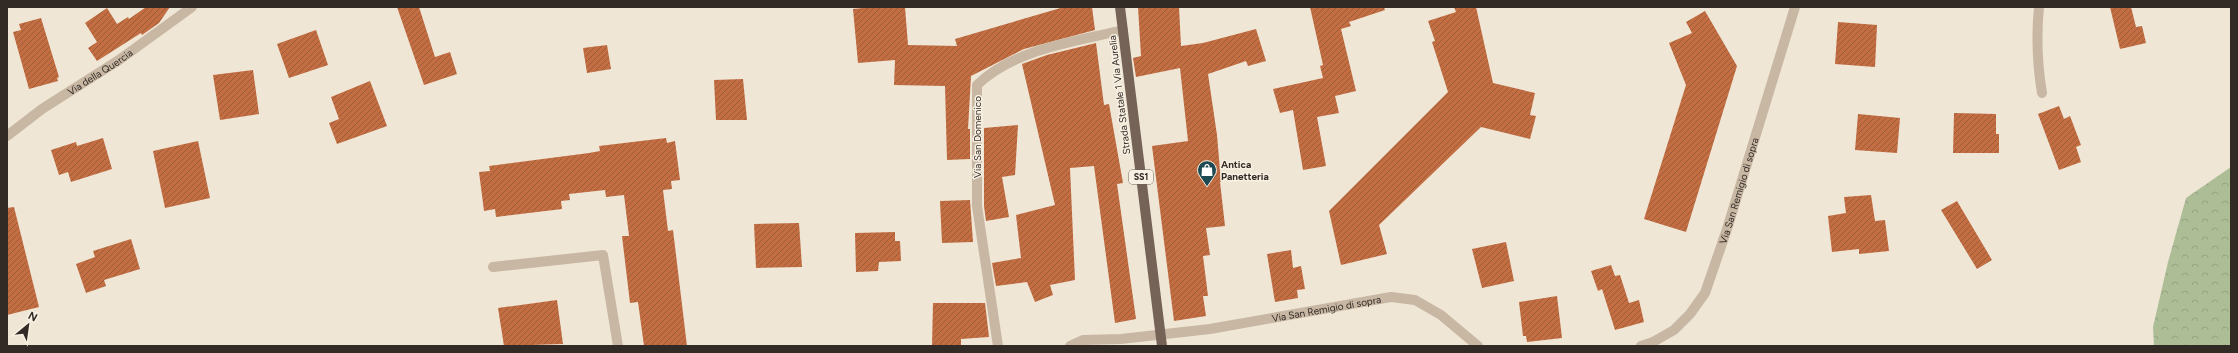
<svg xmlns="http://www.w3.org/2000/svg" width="2238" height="353" font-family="Figtree,sans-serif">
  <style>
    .forest { fill: url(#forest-crowns) }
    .building { fill: url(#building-hatch) }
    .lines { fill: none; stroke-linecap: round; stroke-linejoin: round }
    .minor { stroke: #c7b7a3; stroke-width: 10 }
    .primary { stroke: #746356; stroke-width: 10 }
    .labels { text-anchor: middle; stroke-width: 3; stroke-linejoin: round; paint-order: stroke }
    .shield { fill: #f8f0e2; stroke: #6d655e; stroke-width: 1 }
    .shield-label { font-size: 9px; font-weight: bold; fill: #322a25 }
    .street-label { font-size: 10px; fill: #322a25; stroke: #f8f0e2 }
    .poi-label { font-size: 10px; font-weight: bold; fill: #322a25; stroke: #f8f0e2; text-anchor: start }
  </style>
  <defs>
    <pattern id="forest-crowns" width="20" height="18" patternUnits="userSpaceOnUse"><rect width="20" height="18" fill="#adbe97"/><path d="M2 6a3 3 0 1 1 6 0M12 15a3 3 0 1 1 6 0" fill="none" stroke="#95a382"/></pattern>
    <pattern id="building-hatch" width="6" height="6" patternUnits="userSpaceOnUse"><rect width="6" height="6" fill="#c26e42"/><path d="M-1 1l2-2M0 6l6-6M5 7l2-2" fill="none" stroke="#9e5b37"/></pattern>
  </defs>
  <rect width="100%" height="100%" fill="#f0e6d6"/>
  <path class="forest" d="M2231 167V346H2154L2153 327 2168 262 2186 198Z"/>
  <g class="building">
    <path d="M146 7H170L159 23 142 35 141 33 97 61 88 48 97 42 85 23 107 8 117 24 128 17 129 19Z"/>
    <path d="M397 7H419L435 57 450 52 457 74 424 85Z"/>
    <path d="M874 7H905L908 45 957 46 955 39 1064 7H1092L1095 30 1024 49 971 76 968 129H970V159L947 160 945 86 894 85 895 60 858 63 853 9Z"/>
    <path d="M1138 7H1179L1181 46 1203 43 1256 29 1266 61 1248 66 1246 61 1208 74 1217 135 1221 182H1220L1225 226 1206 228 1210 255 1203 256 1208 296H1203L1206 316 1174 321 1152 146 1188 141 1180 68 1136 77 1133 58 1141 56Z"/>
    <path d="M1310 7H1384L1385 10 1349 22 1351 26 1341 29 1356 91 1335 96 1339 113 1317 117 1326 166 1303 170 1293 110 1280 113 1273 89 1323 78 1320 66 1323 65Z"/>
    <path d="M1454 7H1476L1493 83 1535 93 1530 115 1536 116 1530 139 1481 127 1379 225 1387 254 1341 265 1329 211 1448 92 1432 42 1435 41 1428 21 1456 12Z"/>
    <path d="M2110 7H2131L2136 27 2142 26 2146 43 2120 49Z"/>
    <path d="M1705 11 1737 66 1686 232 1644 219 1686 85 1669 43 1692 33 1686 22Z"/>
    <path d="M41 18 59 77 57 78 58 81 29 89 13 32 21 30 19 24Z"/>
    <path d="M1838 22 1877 25 1875 67 1835 64Z"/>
    <path d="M316 30 328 65 289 78 277 44Z"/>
    <path d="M1096 43 1104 105 1109 104 1123 183 1117 184 1136 319 1115 323 1094 166 1070 168 1075 280 1050 285 1053 295 1035 302 1027 282 996 286 992 263 1021 258 1016 215 1055 205 1022 64 1047 55Z"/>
    <path d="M607 45 611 69 587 73 583 48Z"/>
    <path d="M253 70 259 114 220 120 213 75Z"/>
    <path d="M743 79 747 120H716L714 80Z"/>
    <path d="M370 81 387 126 337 144 329 123 339 119 331 97Z"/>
    <path d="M2059 106 2064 119 2070 116 2081 145 2076 147 2081 162 2059 170 2038 114Z"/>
    <path d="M1954 113 1996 114V134H1999V153H1953Z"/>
    <path d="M1858 114 1900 118 1897 153 1855 150Z"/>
    <path d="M1018 125 1015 175 1002 177 1009 217 986 221 984 206V128Z"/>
    <path d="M103 138 112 169 71 182 68 172 59 175 51 150 76 142 77 146Z"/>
    <path d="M666 138 667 143 675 141 680 180 671 181 672 189 663 190 668 231 673 230 687 346H644L638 302 630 303 622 236H629L624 195 606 197 605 190 569 194 570 200 561 201 562 209 496 217 495 209 484 211 479 172 490 171 489 166 589 153 600 151 599 146Z"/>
    <path d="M198 141 210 198 165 208 153 151Z"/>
    <path d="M1871 195 1875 221 1885 220 1889 251 1859 254V249L1832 252 1828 216 1846 213 1844 197Z"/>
    <path d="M970 200 973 242 942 243 940 201Z"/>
    <path d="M1957 201 1992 260 1977 269 1941 210Z"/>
    <path d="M14 207 39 307 7 315V208Z"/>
    <path d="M799 223 802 267 756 268 754 224Z"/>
    <path d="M895 232V241H900L901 261 879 262 878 271 856 272 855 233Z"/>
    <path d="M131 239 140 269 104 280 106 286 86 293 76 264 95 257 93 251Z"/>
    <path d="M1506 242 1514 281 1482 288 1472 249Z"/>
    <path d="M1291 250 1293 268 1301 266 1305 289 1297 290 1298 298 1275 302 1267 254Z"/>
    <path d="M1611 265 1615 276 1620 275 1629 303 1639 300 1644 322 1615 330 1602 289 1598 291 1591 271Z"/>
    <path d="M1557 296 1562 338 1527 342 1526 336H1523L1519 302Z"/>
    <path d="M557 300 563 344 504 346 498 308Z"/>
    <path d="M933 303H985L989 337 961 339V346H932Z"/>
  </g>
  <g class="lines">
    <g class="minor">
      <path d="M2039 7C2036 37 2037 63 2042 93"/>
      <path id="s1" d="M7 136 42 109 119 60 192 7"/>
      <path d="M493 267 603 255 618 346"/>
      <path d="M998 346 977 206V85C1014 49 1074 42 1123 30"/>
      <path id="s2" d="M1070 346 1083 340 1121 339 1210 329 1391 297 1415 300 1441 315 1478 346"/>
      <path id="s3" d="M1641 346 1653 342 1674 330 1690 314 1705 293 1727 229 1795 7"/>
    </g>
    <path class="primary" d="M1120 7 1162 346"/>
  </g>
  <defs>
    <g id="shop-pin" transform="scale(1)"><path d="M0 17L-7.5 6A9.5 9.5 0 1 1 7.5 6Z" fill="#1c4952" stroke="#f8f0e2"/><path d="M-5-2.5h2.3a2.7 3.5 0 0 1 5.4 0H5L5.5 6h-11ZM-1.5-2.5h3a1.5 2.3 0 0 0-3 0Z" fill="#fff"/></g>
  </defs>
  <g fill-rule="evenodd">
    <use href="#shop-pin" x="1207" y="170"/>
  </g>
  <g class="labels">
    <rect class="shield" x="1129" y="170" width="24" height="14" rx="3"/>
    <g class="shield-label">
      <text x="1141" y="180">SS1</text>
    </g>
    <g class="street-label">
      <text dy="4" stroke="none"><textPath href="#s1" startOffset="113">Via della Quercia</textPath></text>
      <text transform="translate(1119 95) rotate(-97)" y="4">Strada Statale 1 Via Aurelia</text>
      <text transform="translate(977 137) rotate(-90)" y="4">Via San Domenico</text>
      <text dy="4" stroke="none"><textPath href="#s3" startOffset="193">Via San Remigio di sopra</textPath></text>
      <text dy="4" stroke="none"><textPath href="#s2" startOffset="260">Via San Remigio di sopra</textPath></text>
    </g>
    <g class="poi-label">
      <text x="1221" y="168">Antica<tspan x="1221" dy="12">Panetteria</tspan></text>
    </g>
  </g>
  <rect width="2238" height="353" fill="none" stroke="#322a25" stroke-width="16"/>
  <g transform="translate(28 325) rotate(29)" stroke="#f8f0e2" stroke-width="3" paint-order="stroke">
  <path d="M0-3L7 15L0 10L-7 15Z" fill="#322a25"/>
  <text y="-6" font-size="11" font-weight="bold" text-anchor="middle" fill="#322a25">N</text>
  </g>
</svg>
